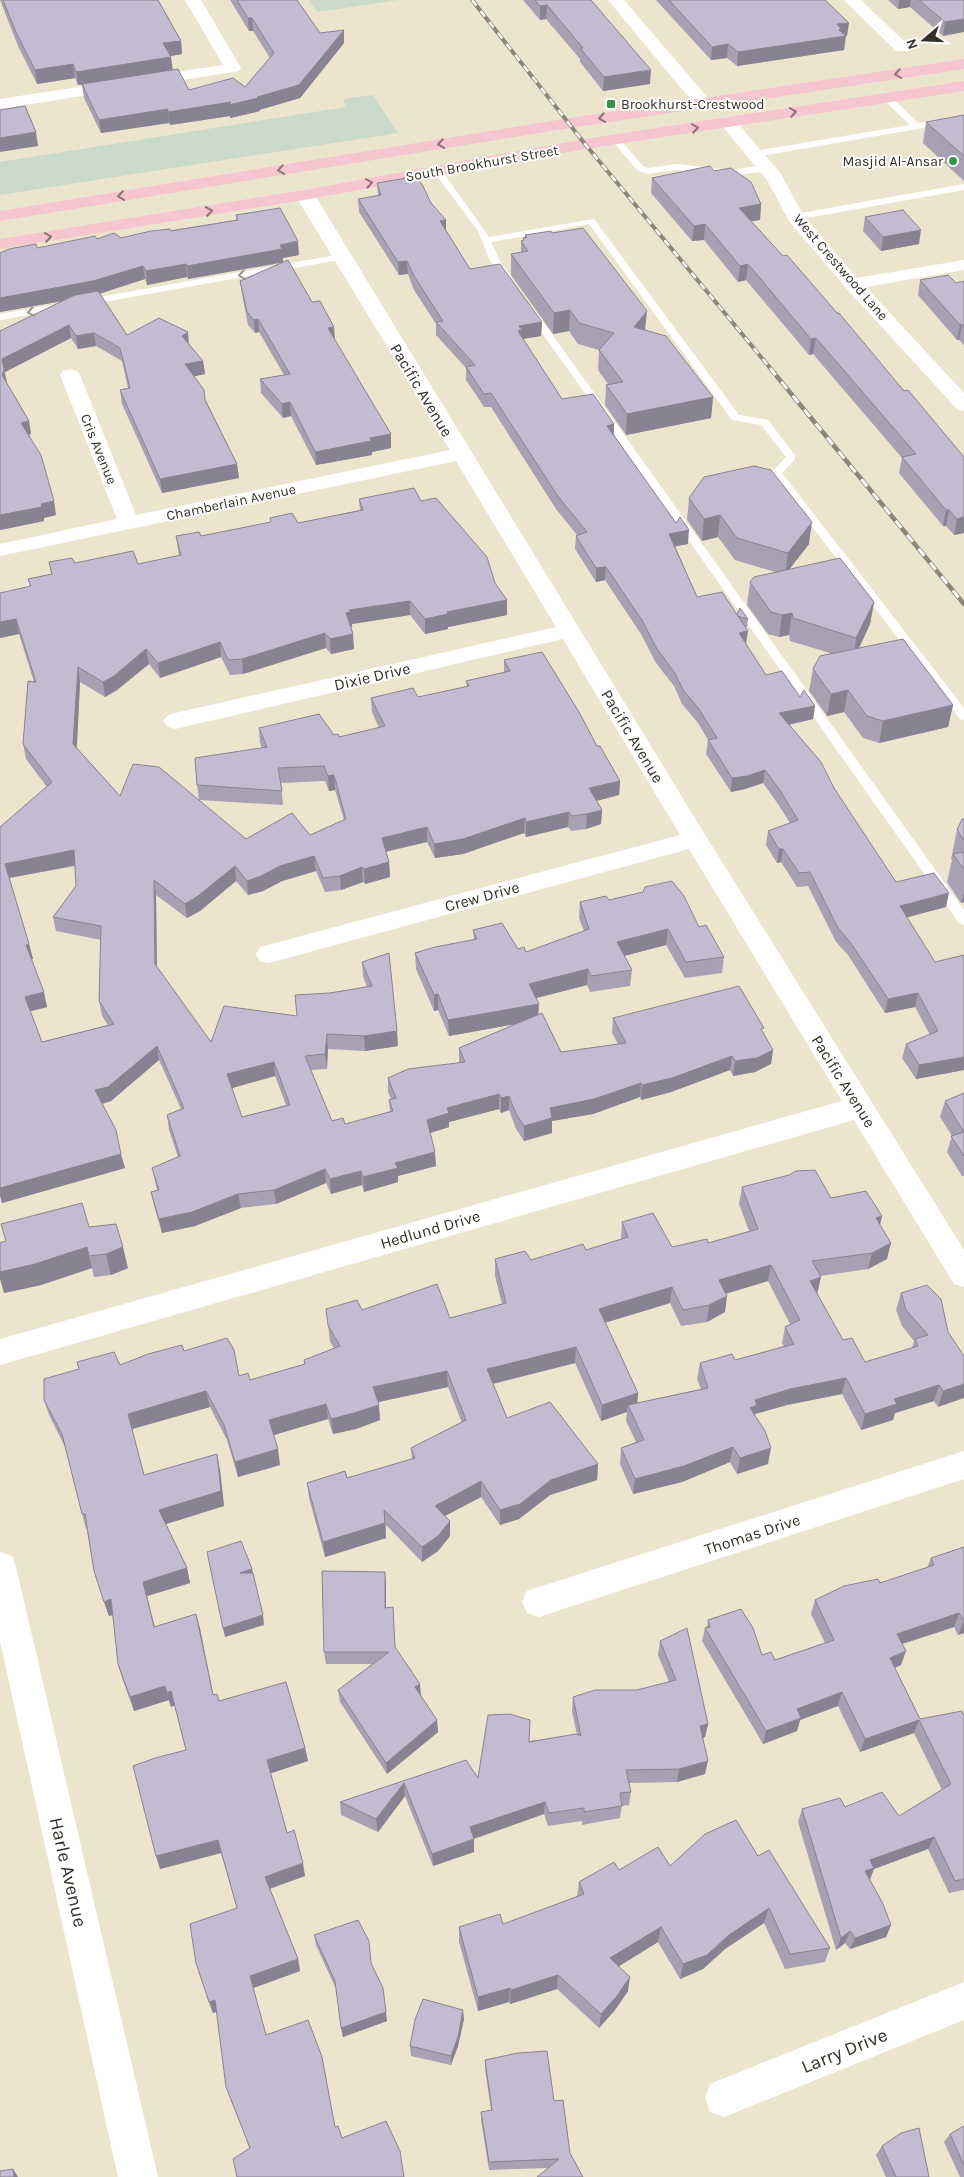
<svg xmlns="http://www.w3.org/2000/svg" width="964" height="2177" font-family="Karla,sans-serif">
  <style>
    .green { fill: #ccdaca }
    .lines { fill: none; stroke-linecap: round; stroke-linejoin: round }
    .lane { fill: #fff; fill-rule: evenodd }
    .street { fill: #fff; fill-rule: evenodd }
    .primary { fill: #f6c6d0; fill-rule: evenodd }
    .rail-far1-casing { stroke: #8c8777; stroke-width: 4 }
    .rail-casing { stroke: #8c8777; stroke-width: 4.5 }
    .rail-far1 { stroke: #fff; stroke-width: 2.5; stroke-dasharray: 7; stroke-linecap: butt }
    .rail { stroke: #fff; stroke-width: 3; stroke-dasharray: 9; stroke-linecap: butt }
    .wall { fill: #a8a1b4; fill-rule: evenodd }
    .shaded-wall { fill: #888392 }
    .building { fill: #c3bbd1; stroke: #888392; fill-rule: evenodd }
    .oneway { stroke: #8b7473 }
    .oneway2 { stroke: #999893 }
    .poi-dot { fill: #359549; stroke: #fff; stroke-width: 2 }
    .labels { text-anchor: middle; stroke-width: 4; stroke-linejoin: round; paint-order: stroke }
    .far-poi-label { font-size: 14px; fill: #333027; stroke: #fff; text-anchor: start }
    .far-street-label { font-size: 14px; fill: #333027; stroke: #fff }
    .street-label { font-size: 16px; fill: #333027; stroke: #fff }
    .near-street-label { font-size: 19px; fill: #333027; stroke: #fff }
  </style>
  <rect width="100%" height="100%" fill="#ece5ce"/>
  <g class="green">
    <path d="M309 0H398L317 12Z"/>
    <path d="M373 95 398 133 0 195V162L346 107 343 99Z"/>
  </g>
  <g class="lines">
    <g class="lane">
      <path d="M884 96H890L918 123 964 115V121L754 157 750 154 754 151 910 125 884 100Z"/>
      <path d="M613 138H619L643 166 648 168 677 164 729 170 767 165 771 168 767 171 729 176 677 170 647 174 637 170 613 142Z"/>
      <path d="M434 168H440L489 237 594 219 739 415 768 420 795 455V459L782 473 964 708V720L960 719 771 473 786 457 761 425 732 420 589 224 491 242 500 261 512 278 510 280H504L490 261 478 231 434 172Z"/>
      <path d="M964 184V190L795 220 791 217 795 214Z"/>
      <path d="M342 254 347 257 345 259 87 305 82 302 87 299Z"/>
      <path d="M63 303 66 304V308L0 320V314Z"/>
      <path d="M531 308 534 309 964 910V925L959 923 528 313 526 311Z"/>
    </g>
    <g class="street">
      <path d="M185 0H201L241 68 239 71 0 109V99L223 65Z"/>
      <path d="M608 0H624L708 98 710 102 708 106H696Z"/>
      <path d="M844 0H861L908 45 910 48 908 51H896Z"/>
      <path d="M727 117 733 118 781 174 803 215 857 278 964 260V270L866 287 964 393V411L957 409 846 288 789 221 767 180 719 122 721 118Z"/>
      <path d="M304 190 310 191 319 202 704 833 964 1250V1287L954 1284 854 1120 0 1365V1339L842 1101 689 849 269 963 260 961 256 954 260 947 680 835 563 639 175 729 167 726 163 721 167 716 175 713 556 627 456 461 0 556V544L117 519 60 375 63 371 70 369 77 371 80 375 136 515 450 450 295 195 298 191Z"/>
      <path d="M964 1451V1479L539 1617 527 1613 522 1602 527 1591 539 1587Z"/>
      <path d="M0 1552 12 1556 16 1567 158 2177H118L0 1641Z"/>
      <path d="M964 1982V2020L724 2117 710 2112 705 2098 710 2084Z"/>
    </g>
    <g class="primary">
      <path d="M964 59V69L570 128 0 221V211L570 118Z"/>
      <path d="M964 81V91L585 149 304 200 0 249V239L304 190 585 139Z"/>
    </g>
    <g class="rail-far1-casing">
      <path id="rail-far1" d="M472 0 585 144 771 369"/>
    </g>
    <g class="rail-casing">
      <path id="rail" d="M770 368 964 604"/>
    </g>
    <use href="#rail-far1" class="rail-far1"/>
    <use href="#rail" class="rail"/>
  </g>
  <g class="wall">
    <path d="M0 0H158L181 41 182 54 170 56 172 70 189 90 245 87 270 58 253 31H249L230 0H297L320 33 344 43 300 98 259 110 260 111 230 118V116L170 125 169 123 101 133 84 98 82 85H78L75 78 37 84 18 46Z"/>
    <path d="M523 0H591L650 84 603 91 580 62V59L546 19 540 20Z"/>
    <path d="M656 0H825L847 36H845L844 50 737 66 727 58 711 60Z"/>
    <path d="M888 0H964L943 36 910 7 898 9Z"/>
    <path d="M964 115V181L923 143 926 122Z"/>
    <path d="M714 171 761 204 760 220 751 221 964 457V533L954 535 946 526H943L899 473 902 458 813 354 809 355 746 280 738 282 704 240 692 241 651 193 652 178Z"/>
    <path d="M377 183 431 203 446 220V230L470 269 542 322 541 336 523 339 562 399 614 424V435L688 544 675 546 697 597 748 619 747 627H745L746 644 766 675 800 697 815 706 813 719 789 725 834 788 896 882 946 907 907 917 964 1070 916 1079 902 1058 906 1044 930 1035 915 1007 885 1013 848 955 836 942 808 886 797 887 781 862 777 863 766 845 768 831 790 823 778 804 763 783 745 789 731 792 706 754 708 740 698 723 682 704 674 686 656 663 641 634 605 580 596 582 575 549 576 536 577 535 556 509 491 407H484L466 380V368L436 335V324L414 290 408 274 399 275 359 212 358 199 378 196Z"/>
    <path d="M236 215 299 255 283 258V262L312 302 334 338 391 448 372 452V455L316 465 291 416 283 418 261 393 260 379 284 375 259 332 255 333 248 325 242 294 240 281 281 263 188 279 187 277 147 285 145 279 100 293 127 335 189 344 203 361 205 374 194 376 237 464 239 478 162 493 122 404 120 390 128 388 122 361 96 346 78 349 71 338 5 372 7 383 29 421 31 434 29 435 56 515 44 518V521L0 530V331L63 301 0 312V253L37 248 97 239 121 238 236 220Z"/>
    <path d="M865 217 919 244 881 251 863 231Z"/>
    <path d="M552 233 645 330 713 397 711 418 626 435 605 405 606 385 608 384 598 370 599 350 578 344 569 331 553 334 511 275V254L521 253V241L523 240V238H525V235Z"/>
    <path d="M920 280 956 283 964 281V345L959 340H957L918 295Z"/>
    <path d="M689 498 809 544 789 569 874 602 870 624 859 648 953 705 948 727 879 743 863 738 844 712 827 716 809 691 813 669 830 653 790 641 789 635 779 637 768 634 747 605 750 582 775 572 735 560 718 537 702 541 687 520Z"/>
    <path d="M359 499 421 501 495 583 507 615 448 627V629L425 634 410 615 352 624V627H351L354 649 331 654 326 648 243 674 230 675 221 657 160 678 149 664 117 690 105 697 80 682 77 748 120 796 246 839 310 835 344 820 335 790 329 791 325 781 281 783 283 805 199 800 197 785 262 748 260 743 259 728 334 735 339 737 379 728 372 712 371 698 418 697 467 687 466 681 504 672V660L597 746 620 781 619 795 596 801 602 810 601 824 586 829 571 831 568 827 526 837 524 833 463 854 435 858 427 842 386 852 389 862 390 877 365 884 363 882 341 890 325 892 316 871 282 881 263 891 248 895 236 881 200 911 187 918 156 895 157 967 211 1042 297 1016 330 993 367 987 363 976 362 962 398 1046 365 1051 328 1049 327 1069 311 1070 332 1121 345 1124 390 1112 389 1100 391 1099 388 1092V1078L459 1063V1048L515 1024 449 1036 438 1010 434 1011 416 969 415 953 474 940 473 930 526 952 584 931 579 918 580 902 609 900 699 927 724 957 722 973 685 978 666 945 624 956 632 970 630 986 590 992 587 985 536 998 538 1014 561 1052 618 1044 612 1033 613 1018 763 1033 773 1050 771 1064 755 1072 733 1076 730 1070 671 1092 641 1100 640 1097 593 1114 552 1121V1133L524 1141 516 1129 509 1110 501 1113 499 1109 449 1122V1127L430 1133 436 1166 398 1176V1182L364 1192 362 1185 331 1194 326 1183 276 1204 241 1208 195 1226 162 1233 154 1206 151 1192 157 1190 152 1168 178 1157 169 1130 167 1115 181 1109 159 1060 111 1101 102 1104 125 1168 2 1203 0 1195V827L47 787 26 759 23 744 34 682 19 634 0 638 30 587 28 579 51 574 49 562 138 564 179 556 176 536H201L298 523 360 510ZM75 866 76 886 53 917 56 931 101 940 99 1001 102 1016 108 1025 42 1042 30 1011 47 1007 31 959H33L29 944 9 878ZM275 1076 286 1105 242 1117 232 1088Z"/>
    <path d="M964 819V902L961 903 947 882 952 860 951 859 957 830Z"/>
    <path d="M964 1093V1176H962L947 1152 952 1136 940 1117 945 1101Z"/>
    <path d="M742 1187 831 1198 882 1216 880 1224 887 1259 868 1269 820 1276 821 1277 817 1294 843 1340 865 1362 912 1348 914 1341 902 1326 896 1310 901 1293 948 1332 964 1356 938 1407 934 1401 895 1413 893 1420 861 1430 842 1394 787 1405 755 1414V1416L768 1464 737 1474 730 1462 682 1482 633 1494 620 1464 621 1448 636 1442 626 1421 627 1412 601 1421 575 1363 493 1384 507 1418 598 1464 597 1480 550 1495 519 1519 500 1525 481 1497 445 1516 450 1521V1536L438 1551 422 1562 386 1525V1538L325 1557 309 1498 307 1483 347 1478 412 1459 411 1448 462 1423 448 1387 378 1402 380 1420 356 1429 333 1434 328 1419 273 1435 280 1465 238 1477 227 1440 210 1407 132 1429 144 1475 220 1470 224 1506 166 1524 187 1568 190 1583 147 1596 155 1627 196 1614 213 1695 219 1701 305 1748 308 1761 270 1773 287 1833 305 1876 270 1889 298 1959 300 1971 253 1988 266 2035 335 2127 342 2138 400 2151 249 2148 216 2011 213 2013 196 1963 237 1908 221 1853 160 1869 186 1750 175 1705 171 1707 169 1700 134 1711 122 1678 118 1664 113 1615 109 1616 94 1571 87 1529H86L82 1514 65 1447 49 1415 44 1400 120 1365 184 1351 250 1380 305 1364 304 1360 334 1348 330 1342 326 1309 362 1310 450 1318 502 1304 495 1276V1259L531 1260 586 1250 621 1239 622 1222 672 1247 708 1243 749 1231 739 1204ZM768 1281 790 1324 785 1327 782 1343 784 1346 735 1360 700 1363 697 1379 701 1389 637 1403 638 1393 605 1323 670 1303 681 1326 707 1322 725 1312 726 1294Z"/>
    <path d="M89 1227 128 1268 111 1275 94 1277 92 1268 41 1285 4 1293Z"/>
    <path d="M964 1547V1633L958 1635 954 1627 903 1644 901 1665 894 1668 920 1719 964 1716V1890L949 1893 928 1849 874 1869 870 1880 891 1925 886 1937 850 1949 845 1943 836 1950 798 1822 802 1809 845 1807 899 1816 942 1790 914 1733 860 1752 838 1706 800 1720 797 1731 763 1744 702 1641 705 1628 707 1627 708 1620 762 1655 775 1660 825 1643 811 1614 815 1600 880 1583 927 1568 931 1558Z"/>
    <path d="M385 1572 386 1608 393 1607 395 1648 421 1696 437 1720 438 1732 387 1774 340 1702 338 1690 372 1664H326L324 1652Z"/>
    <path d="M660 1641 708 1724 705 1737 702 1738 705 1774 677 1782 629 1783 631 1792 629 1805 622 1806 620 1818 582 1825V1821L548 1826 544 1814 474 1839V1852L433 1866 405 1796 378 1832 341 1815 340 1802 466 1760 478 1778 529 1741 577 1735 572 1711 573 1697 637 1690 669 1682 658 1655Z"/>
    <path d="M758 1856 830 1948 825 1962 785 1969 764 1923 725 1949 703 1969 680 1979 658 1942 619 1966 628 1991 615 2010 599 2028 557 1989 510 2004 509 2002 478 2011 459 1942V1927L503 1924 577 1897 579 1882 619 1870 670 1866Z"/>
    <path d="M314 1935 371 1964 387 2021 343 2037 336 1989 316 1945Z"/>
    <path d="M464 2019 458 2046 451 2065 411 2056 410 2046Z"/>
    <path d="M485 2060 554 2101 570 2153 549 2168 489 2170 481 2120V2112L491 2110 485 2069Z"/>
    <path d="M964 2126V2177H960L944 2142 950 2134Z"/>
    <path d="M882 2146 929 2177H886L876 2155Z"/>
  </g>
  <g class="shaded-wall">
    <path d="M899 0H911L910 7 898 9Z"/>
    <path d="M547 5 546 19 540 20V6Z"/>
    <path d="M248 18H252L253 31H249Z"/>
    <path d="M964 19V32L943 36 945 22Z"/>
    <path d="M849 23 847 36 840 37 846 36 844 50 737 66 738 52 837 24Z"/>
    <path d="M344 30V43L300 98 259 110 260 111 230 118V116L170 125 168 112 257 97Z"/>
    <path d="M181 41 182 54 165 57 163 43Z"/>
    <path d="M728 44 727 58 711 60 712 47Z"/>
    <path d="M171 57 173 71 78 85 76 72Z"/>
    <path d="M73 64 75 78 37 84 35 70Z"/>
    <path d="M651 70 650 84 603 91 604 77Z"/>
    <path d="M168 109 169 123 101 133 99 120Z"/>
    <path d="M36 132 38 146 0 152V138Z"/>
    <path d="M761 204 760 220 737 224 739 208Z"/>
    <path d="M446 220V233L440 221Z"/>
    <path d="M705 224 704 240 692 241 694 226Z"/>
    <path d="M921 230 919 244 881 251 883 237Z"/>
    <path d="M298 241 299 255 283 258V262L188 279 187 266 280 245Z"/>
    <path d="M407 261 408 274 399 275 398 262Z"/>
    <path d="M186 264 187 277 147 285 146 271Z"/>
    <path d="M748 264 746 280 738 282 740 266Z"/>
    <path d="M143 266 145 279 96 295 0 312V298Z"/>
    <path d="M570 310 569 331 553 334 554 313Z"/>
    <path d="M647 311 645 331 634 327Z"/>
    <path d="M258 319 259 332 255 333 254 320Z"/>
    <path d="M542 322 541 336 522 339 518 331 519 326Z"/>
    <path d="M962 324 959 340H957L960 325Z"/>
    <path d="M69 325 71 338 5 372 2 359Z"/>
    <path d="M334 327 335 340 328 328Z"/>
    <path d="M188 332 189 346 182 336Z"/>
    <path d="M94 333 96 346 78 349 76 336Z"/>
    <path d="M816 338 813 354 809 355 811 339Z"/>
    <path d="M203 361 205 374 187 378 185 364Z"/>
    <path d="M4 370 7 383 2 375Z"/>
    <path d="M713 397 711 418 626 435 627 414Z"/>
    <path d="M290 402 291 416 283 418 282 404Z"/>
    <path d="M29 421 31 434 24 436 21 423Z"/>
    <path d="M614 424 613 438 607 426Z"/>
    <path d="M391 434V448L372 452V455L316 465 315 452 370 438Z"/>
    <path d="M237 464 239 478 162 493 160 479Z"/>
    <path d="M54 501 56 515 44 518V521L0 530V515L41 504Z"/>
    <path d="M946 510H949L946 526H943Z"/>
    <path d="M720 515 718 537 702 541 704 519Z"/>
    <path d="M964 517V533L954 535 957 519Z"/>
    <path d="M812 522 809 544 785 575 788 553Z"/>
    <path d="M689 530 688 544 668 548 669 534Z"/>
    <path d="M606 567 605 580 596 582V568Z"/>
    <path d="M507 600V615L448 627V629L425 634V619L447 612Z"/>
    <path d="M410 601V615L352 624V627L347 628 346 613 349 610Z"/>
    <path d="M874 602 870 624 853 661 856 638Z"/>
    <path d="M792 613 789 635 779 637 782 615Z"/>
    <path d="M16 619 19 634 0 638V622Z"/>
    <path d="M748 631 746 644 739 633Z"/>
    <path d="M325 633 326 648 243 674 242 659Z"/>
    <path d="M353 634 354 649 331 654 330 639Z"/>
    <path d="M220 642 221 657 160 678 158 663Z"/>
    <path d="M146 649 149 664 117 690 105 697 103 682Z"/>
    <path d="M78 667 80 682 76 759 73 744Z"/>
    <path d="M848 690 844 712 827 716 831 694Z"/>
    <path d="M953 705 948 727 879 743 883 721Z"/>
    <path d="M815 706 813 719 777 727 779 713Z"/>
    <path d="M765 770 763 783 745 789 731 792 732 778Z"/>
    <path d="M334 775 335 790 329 791 328 776Z"/>
    <path d="M620 781 619 795 588 803 589 788Z"/>
    <path d="M602 810 601 824 586 829 587 814Z"/>
    <path d="M569 812 568 827 526 837V822Z"/>
    <path d="M525 818 524 833 463 854 435 858 434 844Z"/>
    <path d="M427 827V842L383 852 382 838Z"/>
    <path d="M779 849H783L781 862 777 863Z"/>
    <path d="M74 850 77 865 9 878 5 864Z"/>
    <path d="M314 856 316 871 282 881 263 891 248 895 247 881 280 866Z"/>
    <path d="M389 862 390 877 365 884 364 869Z"/>
    <path d="M235 866 236 881 200 911 187 918 185 904Z"/>
    <path d="M362 867 363 882 341 890 340 876Z"/>
    <path d="M154 880 156 895 157 978 155 964Z"/>
    <path d="M949 893 946 907 897 920 900 906Z"/>
    <path d="M964 893V902L961 903Z"/>
    <path d="M668 929 666 945 616 958 617 942Z"/>
    <path d="M29 944 33 959 29 960 26 945Z"/>
    <path d="M588 969 587 985 529 1000V984Z"/>
    <path d="M44 992 47 1007 28 1012 25 997Z"/>
    <path d="M918 993 915 1007 885 1013 888 999Z"/>
    <path d="M438 994V1010L434 1011V995Z"/>
    <path d="M539 1004 538 1020 449 1036 448 1020Z"/>
    <path d="M397 1031 398 1046 365 1051 364 1036Z"/>
    <path d="M327 1034 328 1049 327 1069 325 1054Z"/>
    <path d="M157 1046 159 1060 111 1101 98 1105 95 1090Z"/>
    <path d="M773 1050 771 1064 755 1072 733 1076 735 1061Z"/>
    <path d="M732 1056 730 1070 671 1092 641 1100 642 1085Z"/>
    <path d="M964 1057V1070L916 1079 919 1065Z"/>
    <path d="M274 1062 275 1076 229 1089 227 1074Z"/>
    <path d="M641 1083 640 1097 593 1114 552 1121V1133L524 1141V1126L550 1108Z"/>
    <path d="M499 1094V1109L449 1122V1127L427 1134V1120L447 1108Z"/>
    <path d="M509 1096V1110L501 1113V1098Z"/>
    <path d="M435 1152 436 1166 398 1176V1182L364 1192 363 1177 395 1163Z"/>
    <path d="M121 1154 125 1168 2 1203 0 1195V1188Z"/>
    <path d="M325 1169 326 1183 276 1204 274 1190Z"/>
    <path d="M361 1171 362 1185 331 1194 330 1179Z"/>
    <path d="M238 1194 241 1208 195 1226 162 1233 159 1219Z"/>
    <path d="M882 1216 878 1233 876 1218Z"/>
    <path d="M891 1243 887 1259 868 1269 872 1253Z"/>
    <path d="M87 1247 92 1268 41 1285 4 1293 0 1279V1272Z"/>
    <path d="M123 1247 128 1268 111 1275 106 1254Z"/>
    <path d="M771 1265 768 1281 717 1296 719 1280Z"/>
    <path d="M821 1277 817 1294 810 1281Z"/>
    <path d="M672 1287 670 1303 597 1325 599 1309Z"/>
    <path d="M727 1296 725 1312 707 1322 709 1305Z"/>
    <path d="M576 1347 575 1363 487 1385V1369Z"/>
    <path d="M447 1371 448 1387 374 1403 373 1387Z"/>
    <path d="M846 1378 842 1394 787 1405 755 1414 754 1420 750 1408 755 1400 790 1389Z"/>
    <path d="M964 1384V1398L938 1407 943 1391Z"/>
    <path d="M939 1385 934 1401 895 1413 893 1420 861 1430 865 1414 894 1399Z"/>
    <path d="M206 1391 210 1407 132 1429 128 1414Z"/>
    <path d="M638 1393 637 1409 628 1405 627 1412 601 1421 602 1405Z"/>
    <path d="M326 1404 328 1419 271 1436 269 1420Z"/>
    <path d="M379 1405 380 1420 356 1429 333 1434 331 1419Z"/>
    <path d="M733 1447 730 1462 682 1482 633 1494 635 1479Z"/>
    <path d="M771 1448 768 1464 737 1474 740 1458Z"/>
    <path d="M278 1449 280 1465 238 1477 235 1462Z"/>
    <path d="M217 1454 220 1470 224 1506 163 1525 159 1510Z"/>
    <path d="M598 1464 597 1480 550 1495 519 1519 500 1525V1510L551 1480Z"/>
    <path d="M481 1481V1497L435 1521V1506Z"/>
    <path d="M384 1510 386 1538 325 1557 323 1542Z"/>
    <path d="M450 1521V1536L438 1551 422 1562V1547Z"/>
    <path d="M187 1568 190 1583 147 1596 143 1582Z"/>
    <path d="M252 1569 254 1579 240 1573Z"/>
    <path d="M385 1572 386 1585V1621L385 1608Z"/>
    <path d="M111 1599 116 1614 109 1616 104 1602Z"/>
    <path d="M959 1613 954 1627 892 1647 897 1634Z"/>
    <path d="M196 1614 200 1628 216 1709 213 1695Z"/>
    <path d="M263 1615 264 1625 225 1637 223 1628Z"/>
    <path d="M964 1621V1633L958 1635Z"/>
    <path d="M906 1651 901 1665 885 1672 890 1658Z"/>
    <path d="M420 1684 421 1696 415 1687Z"/>
    <path d="M165 1686 171 1691 175 1705 171 1707 169 1700 134 1711 130 1697Z"/>
    <path d="M842 1692 838 1706 800 1720 797 1731 763 1744 766 1731 797 1709Z"/>
    <path d="M437 1720 438 1732 387 1774 386 1763Z"/>
    <path d="M919 1720 914 1733 860 1752 865 1739Z"/>
    <path d="M708 1724 705 1737 697 1740 700 1726Z"/>
    <path d="M305 1748 308 1761 269 1774 267 1760Z"/>
    <path d="M708 1761 705 1774 677 1782 679 1769Z"/>
    <path d="M404 1783 405 1796 378 1832 376 1819Z"/>
    <path d="M545 1802 544 1814 470 1840V1827Z"/>
    <path d="M934 1837 928 1849 874 1869 869 1880 860 1883 870 1860Z"/>
    <path d="M474 1839V1852L433 1866 432 1854Z"/>
    <path d="M218 1840 221 1853 160 1869 156 1856Z"/>
    <path d="M303 1863 305 1876 268 1889 265 1877Z"/>
    <path d="M769 1908 764 1923 725 1949 703 1969 680 1979 683 1964Z"/>
    <path d="M891 1925 886 1937 850 1949 855 1938Z"/>
    <path d="M661 1927 658 1942 608 1973 610 1958Z"/>
    <path d="M850 1931 845 1943 836 1950 841 1938Z"/>
    <path d="M298 1959 300 1971 253 1988 250 1976Z"/>
    <path d="M558 1975 557 1989 510 2004 511 1990Z"/>
    <path d="M630 1977 628 1991 615 2010 599 2028 601 2014Z"/>
    <path d="M510 1988 509 2002 478 2011V1997Z"/>
    <path d="M215 2000 219 2011 213 2013 209 2002Z"/>
    <path d="M463 2010 464 2019 458 2046 451 2065V2056Z"/>
    <path d="M386 2012 387 2021 343 2037 341 2028Z"/>
    <path d="M13 2169 18 2177H14Z"/>
  </g>
  <g class="building">
    <path d="M3 0H158L181 41 163 43 171 57 76 72 73 64 35 70 16 32Z"/>
    <path d="M237 0H297L320 33 344 30 299 85 257 97 258 98 229 105 231 102 168 112V109L99 120 82 84 178 69 189 90 233 78 245 87 274 53 252 18H248Z"/>
    <path d="M535 0H591L651 70 604 77 580 48H583L547 5 540 6Z"/>
    <path d="M669 0H825L849 23 837 24 841 29 839 30 846 36 738 52 728 44 712 47Z"/>
    <path d="M919 0H964V19L945 22Z"/>
    <path d="M25 106 36 132 0 138V110Z"/>
    <path d="M964 115V156L926 122Z"/>
    <path d="M710 166 714 171 731 168 751 182 761 204 739 208 783 256 787 255 837 313H839L904 391 908 390 964 457V517L957 519 949 510H946L902 457 916 454 816 338 811 339 748 264 740 266 705 224 694 226 652 178Z"/>
    <path d="M413 177 422 184 431 203 446 220 440 221 470 269 500 264 542 322 519 326 522 330 518 331 562 399 593 394 614 424 607 426 676 523 680 517 689 530 669 534 697 597 722 592 748 631 739 633 766 675 782 671 800 697 804 690 815 706 779 713 821 762 834 788 896 882 934 873 949 893 900 906 935 962 964 955V1057L919 1065 906 1044 938 1031 918 993 888 999 850 942 838 928 810 872 799 873 783 849H779L768 831 798 820 780 790 765 770 747 776 732 778 708 740 717 738 699 709 683 690 675 673 657 649 642 620 606 567 596 568 576 536 587 532 557 495 491 393 484 394 466 367 475 365 436 322 443 321 414 276 407 261 398 262 358 199 381 195 377 183Z"/>
    <path d="M280 208 298 241 280 245 282 249 187 266 186 264 146 271 143 266 93 281 0 298V253L9 249 36 244 37 248 95 236 97 239 114 233 121 238 151 231 170 229 171 231 238 220 236 215Z"/>
    <path d="M903 210 921 230 883 237 865 217Z"/>
    <path d="M583 228 647 311 634 327 666 336 713 397 627 414 606 385 623 382 599 350 614 333 579 323 570 310 554 313 511 254 528 251 521 241 524 240 523 238 527 237 525 235 551 231 552 233Z"/>
    <path d="M288 260 312 302 320 301 334 327 328 328 391 434 370 438 371 441 315 452 290 402 282 404 260 379 290 374 258 319 254 320 247 312 240 281Z"/>
    <path d="M948 275 956 283 964 281V327L962 324 960 325 920 280Z"/>
    <path d="M98 291 127 335 159 318 188 332 182 336 203 361 185 364 204 390 205 400 237 464 160 479 120 390 130 388 120 348 94 333 76 336 69 325 2 359 4 370 2 375 29 421 21 423 41 455 54 501 41 504 42 507 0 515V331L75 295Z"/>
    <path d="M754 466 771 470 812 522 788 553 737 538 720 515 704 519 689 498 704 477Z"/>
    <path d="M414 488 421 501 436 498 487 557 495 583 507 600 447 612 448 614 425 619 410 601 349 610 351 612 346 613 353 634 330 639 325 633 242 659 228 660 220 642 158 663 146 649 114 676 103 682 78 667 73 744 120 796 133 764 159 767 246 839 292 813 310 835 346 819 334 775 328 776 324 766 278 768 282 791 197 785 195 758 267 747 259 728 319 714 334 735 338 734 339 737 385 726 371 698 413 688 418 697 469 686 466 681 510 671 504 660 542 652 579 712 597 746H600L620 781 589 788 602 810 587 814 572 816 569 812 526 822 525 818 463 839 434 844 427 827 382 838 389 862 364 869 362 867 340 876 323 878 314 856 280 866 261 876 247 881 235 866 198 896 185 904 154 880 155 964 211 1042 224 1006 297 1016 295 995 330 993 372 986 362 962 389 953 397 1031 364 1036 327 1034 325 1054 305 1056 332 1121 343 1118 345 1124 393 1111 389 1100 396 1098 388 1078 408 1069 465 1062 459 1048 542 1013 561 1052 626 1043 613 1018 739 986 764 1028 761 1029 773 1050 757 1058 735 1061 732 1056 672 1078 642 1085 641 1083 594 1099 550 1108 552 1118 524 1126 516 1114 509 1096 501 1098 499 1094 447 1108 449 1113 427 1120 435 1152 395 1163 398 1168 363 1177 361 1171 330 1179 325 1169 274 1190 238 1194 192 1212 159 1219 151 1192 159 1190 152 1168 180 1156 167 1115 184 1108 157 1046 108 1087 95 1090 116 1130 121 1154 0 1188V827L52 782 23 744 28 681 36 682 16 619 0 622V593L31 586 28 579 52 574 49 562 72 558 75 563 133 551 138 564 181 555 176 536 199 532 201 536 271 522 270 518 292 513 298 523 363 510 359 499ZM74 850 76 886 53 917 101 926 99 1001 114 1024 42 1042 25 997 44 992 26 945 29 944 5 864ZM274 1062 290 1105 242 1117 227 1074Z"/>
    <path d="M840 558 874 602 856 638 793 618 792 613 782 615 771 612 750 582 754 577Z"/>
    <path d="M740 608 748 619 738 616 737 614Z"/>
    <path d="M903 639 953 705 883 721 867 716 848 690 831 694 813 669 820 656Z"/>
    <path d="M962 819H964V840L957 830Z"/>
    <path d="M964 852V869L953 854Z"/>
    <path d="M672 881 684 896 699 927 706 925 724 957 686 962 668 929 617 942 632 970 591 976 588 969 529 984 539 1004 448 1020 438 994 434 995 415 953 435 947 477 939 473 930 502 923 518 949 524 947 526 952 589 929 580 902 606 896 609 900 643 892 645 887Z"/>
    <path d="M964 1093V1132L945 1101Z"/>
    <path d="M964 1132V1156L951 1136Z"/>
    <path d="M815 1170 831 1198 866 1191 882 1216 876 1218 891 1243 872 1253 812 1261 821 1277 810 1281 843 1340 852 1338 865 1362 918 1346 915 1339 928 1335 906 1310 901 1293 927 1285 941 1299 948 1332 964 1356V1384L943 1391 939 1385 894 1399 897 1404 865 1414 846 1378 790 1389 755 1400 757 1405 750 1408 765 1431 771 1448 740 1458 733 1447 684 1466 635 1479 621 1448 644 1440 628 1405 708 1388 700 1363 732 1354 735 1360 794 1344 785 1327 800 1320 771 1265 719 1280 727 1296 709 1305 683 1310 672 1287 599 1309 638 1393 602 1405 576 1347 487 1369 507 1418 550 1402 598 1464 551 1480 520 1504 500 1510 481 1481 435 1506 450 1521 438 1536 422 1547 384 1510 385 1523 323 1542 307 1483 345 1471 347 1478 415 1458 411 1448 466 1420 447 1371 373 1387 379 1405 354 1413 331 1419 326 1404 269 1420 278 1449 235 1462 224 1425 206 1391 128 1414 144 1475 217 1454 221 1491 159 1510 187 1568 143 1582 154 1627 196 1614 213 1695 217 1694 219 1701 286 1682 305 1748 267 1760 287 1833 294 1830 303 1863 265 1877 298 1959 250 1976 266 2035 308 2020 322 2057 335 2127 338 2126 342 2138 386 2121 400 2151 404 2177H237L233 2159 250 2148 226 2087 215 2000 209 2002 196 1963 190 1924 237 1908 218 1840 156 1856 133 1766 155 1758 186 1750 171 1691 167 1693 165 1686 130 1697 118 1664 111 1599 104 1602 94 1571 85 1514H82L62 1434 44 1400V1379L79 1369 77 1362 114 1352 120 1365 148 1354 182 1345 184 1351 227 1338 234 1350 239 1376 248 1373 250 1380 305 1364 304 1360 340 1346 328 1325 326 1309 357 1300 362 1310 437 1284 450 1318 506 1303 495 1259 525 1251 531 1260 583 1244 586 1250 628 1237 622 1222 653 1213 672 1247 707 1239 708 1243 758 1229 742 1187 789 1175 796 1171Z"/>
    <path d="M82 1203 89 1227 116 1224 123 1247 106 1254 89 1256 87 1247 35 1264 0 1272V1243L6 1241 1 1224Z"/>
    <path d="M241 1541 252 1569 240 1573H253L263 1615 223 1628 207 1552Z"/>
    <path d="M964 1547V1621L959 1613 897 1634 906 1651 890 1658 920 1719 962 1711 964 1716V1879L955 1881 934 1837 870 1860 874 1868 865 1871 883 1904 891 1925 855 1938 850 1931 841 1938 802 1809 840 1798 845 1807 882 1792 899 1816 951 1784 919 1720 865 1739 842 1692 797 1709 801 1718 766 1731 705 1628 710 1627 708 1620 741 1609 753 1628 762 1655 771 1652 775 1660 834 1640 815 1600 844 1586 878 1579 880 1583 934 1565 931 1558Z"/>
    <path d="M322 1571 385 1572V1608L393 1607 395 1647 420 1684 415 1687 437 1720 386 1763 338 1690 389 1652H324Z"/>
    <path d="M687 1628 708 1724 700 1726 708 1761 679 1769 626 1770 631 1792 620 1793 622 1806 584 1812V1808L549 1813 545 1802 470 1827 474 1839 432 1854 404 1783 376 1819 340 1802 466 1760 478 1778 488 1715 510 1714 530 1720 529 1742 576 1734 581 1736 573 1697 595 1690H637L676 1680 660 1641Z"/>
    <path d="M736 1820 758 1856 769 1850 830 1948 790 1954 769 1908 729 1935 707 1955 683 1964 661 1927 610 1958 630 1977 617 1996 601 2014 558 1975 511 1990 510 1988 478 1997 459 1927 500 1914 503 1924 584 1894 579 1882 614 1862 619 1870 658 1847 670 1866 705 1834Z"/>
    <path d="M358 1920 369 1941 371 1963 383 1988 386 2012 341 2028 335 1981 314 1935Z"/>
    <path d="M423 1999 463 2010 458 2037 451 2056 410 2046 415 2020Z"/>
    <path d="M547 2051 554 2101 563 2100 570 2153 583 2177H537L559 2159 489 2162 481 2112 492 2110 485 2060 518 2053Z"/>
    <path d="M964 2126V2165L950 2134Z"/>
    <path d="M919 2128 929 2177H896L882 2146 901 2133Z"/>
    <path d="M13 2169 14 2177H0V2171Z"/>
  </g>
  <defs><path id="oneway-chevron" d="M-2-3.5L2.5 0L-2 3.5" fill="none" stroke-width="1.6" stroke-linecap="round" stroke-linejoin="round" transform="scale(1.25)"/></defs>
  <g class="oneway">
    <use href="#oneway-chevron" transform="translate(898 74) rotate(171)"/>
    <use href="#oneway-chevron" transform="translate(793 112) rotate(-9)"/>
    <use href="#oneway-chevron" transform="translate(602 118) rotate(171)"/>
    <use href="#oneway-chevron" transform="translate(695 128) rotate(-9)"/>
    <use href="#oneway-chevron" transform="translate(441 144) rotate(171)"/>
    <use href="#oneway-chevron" transform="translate(281 170) rotate(171)"/>
    <use href="#oneway-chevron" transform="translate(369 183) rotate(-11)"/>
    <use href="#oneway-chevron" transform="translate(121 196) rotate(171)"/>
    <use href="#oneway-chevron" transform="translate(209 211) rotate(-9)"/>
    <use href="#oneway-chevron" transform="translate(48 237) rotate(-9)"/>
  </g>
  <g class="oneway2">
    <use href="#oneway-chevron" transform="translate(242 275) rotate(170)"/>
    <use href="#oneway-chevron" transform="translate(31 312) rotate(170)"/>
  </g>
  <g class="poi-dot">
    <rect x="606" y="99" width="10" height="10" rx="2.5"/>
    <circle cx="953" cy="161" r="5"/>
  </g>
  <g class="labels">
    <g class="far-poi-label">
      <text x="621" y="109">Brookhurst-Crestwood</text>
      <text x="943" y="166" text-anchor="end">Masjid Al-Ansar</text>
    </g>
    <g class="far-street-label">
      <text transform="translate(482 163) rotate(-10)" y="5">South Brookhurst Street</text>
      <text transform="translate(841 267) rotate(49)" y="5">West Crestwood Lane</text>
      <text transform="translate(99 449) rotate(68)" y="5">Cris Avenue</text>
      <text transform="translate(231 502) rotate(-12)" y="5">Chamberlain Avenue</text>
    </g>
    <g class="street-label">
      <text transform="translate(422 390) rotate(59)" y="6">Pacific Avenue</text>
      <text transform="translate(372 676) rotate(-13)" y="6">Dixie Drive</text>
      <text transform="translate(633 736) rotate(59)" y="6">Pacific Avenue</text>
      <text transform="translate(482 896) rotate(-15)" y="6">Crew Drive</text>
      <text transform="translate(844 1081) rotate(58)" y="6">Pacific Avenue</text>
      <text transform="translate(430 1229) rotate(-16)" y="6">Hedlund Drive</text>
      <text transform="translate(752 1534) rotate(-18)" y="6">Thomas Drive</text>
    </g>
    <g class="near-street-label">
      <text transform="translate(69 1872) rotate(77)" y="7">Harle Avenue</text>
      <text transform="translate(844 2050) rotate(-22)" y="7">Larry Drive</text>
    </g>
  </g>
  <g transform="translate(924 40) rotate(251)" stroke="#ffffff" stroke-width="4" paint-order="stroke">
  <path d="M0-4L9 19L0 12L-9 19Z" fill="#333027"/>
  <text y="-8" font-size="14" font-weight="bold" text-anchor="middle" fill="#333027">N</text>
  </g>
</svg>
